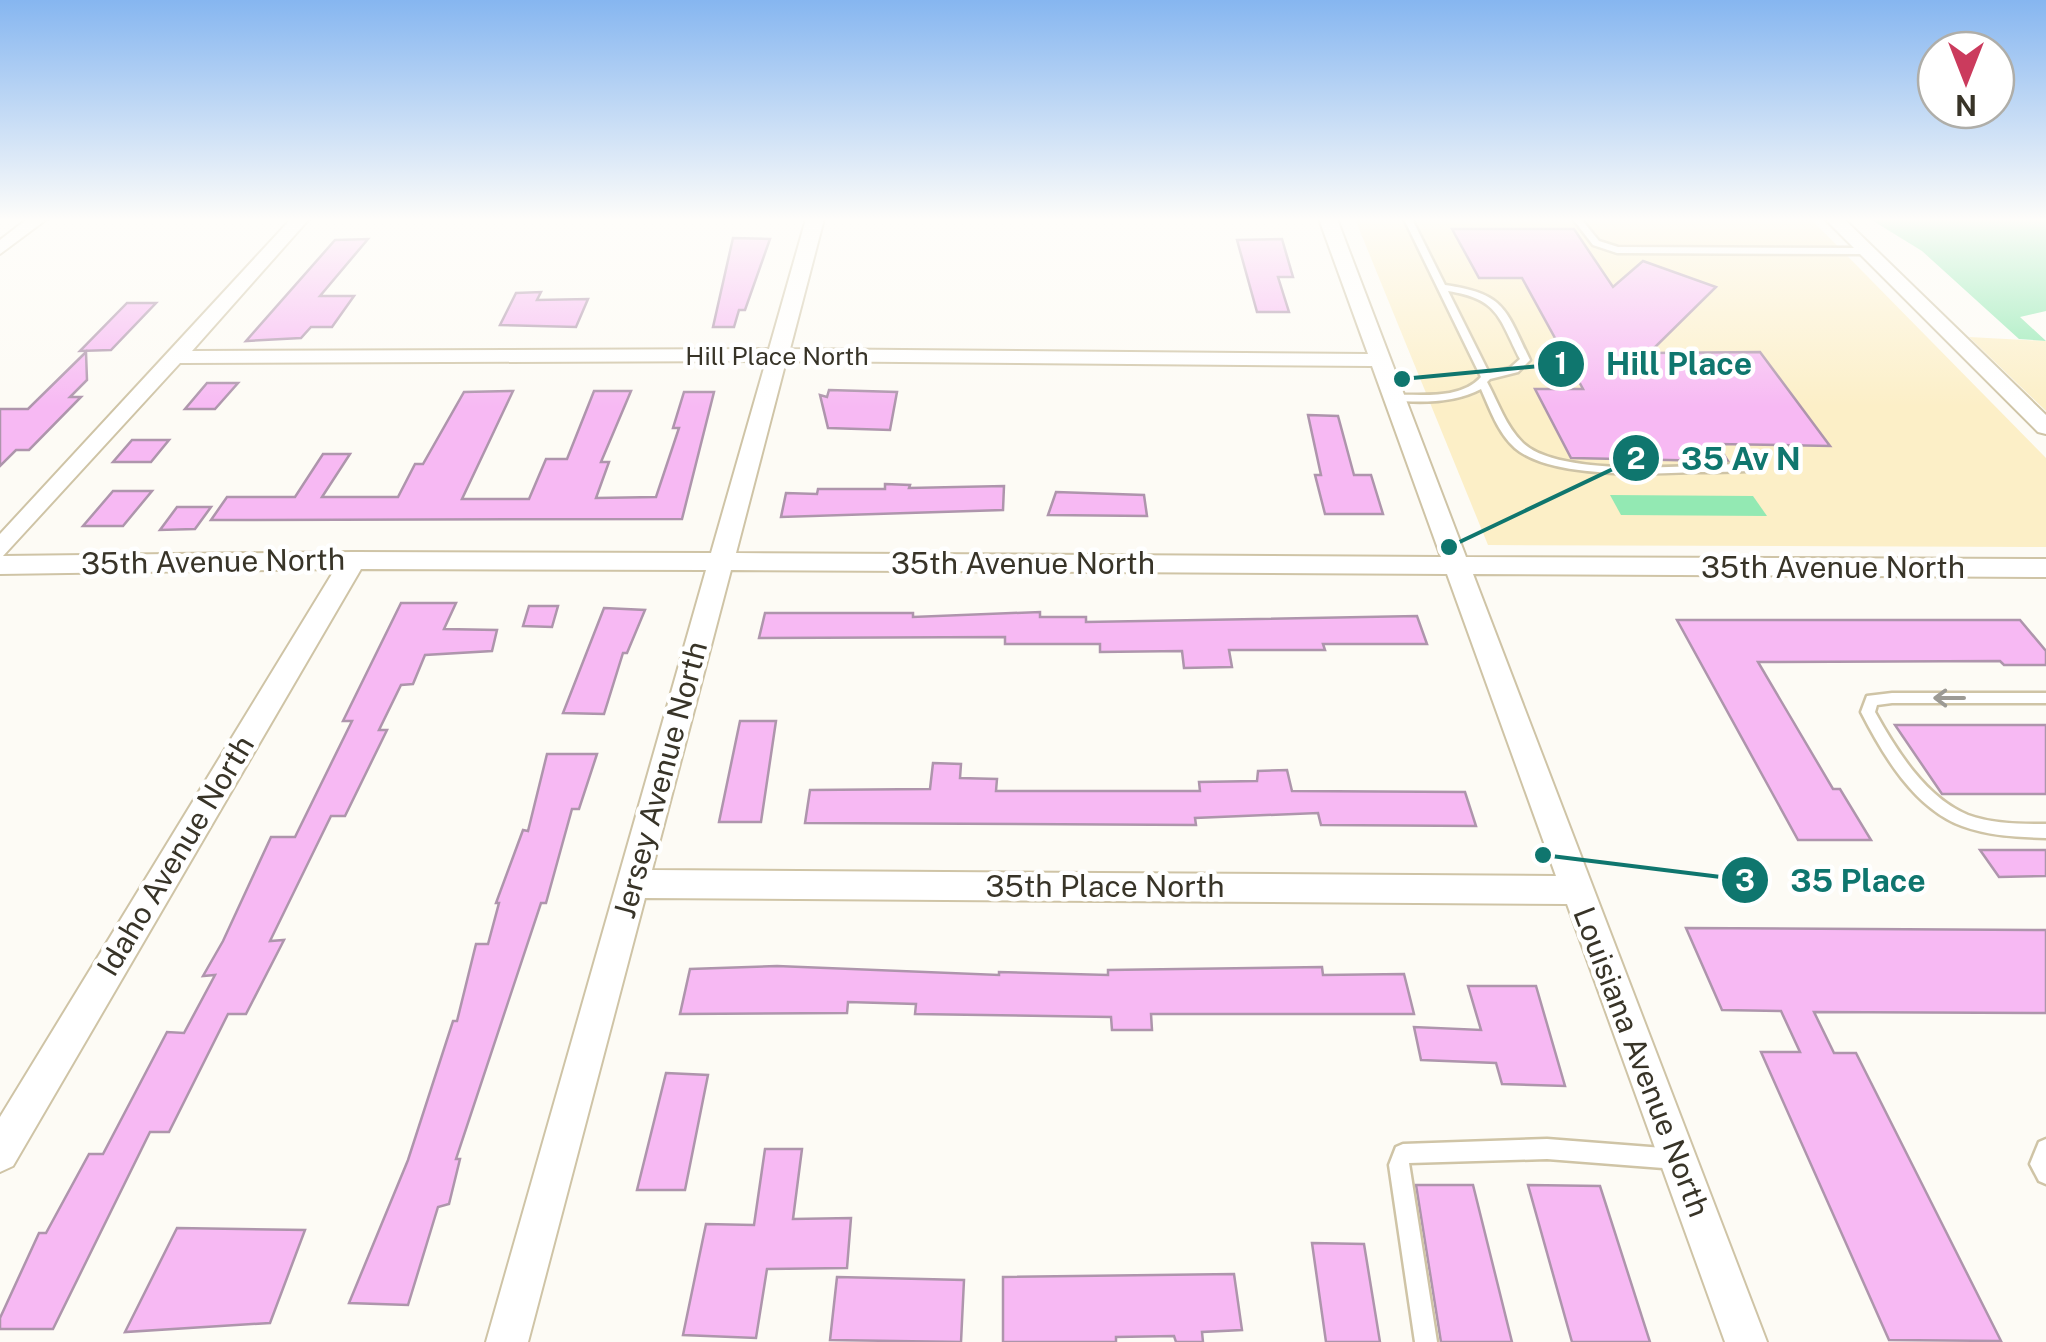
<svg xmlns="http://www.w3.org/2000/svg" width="2046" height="1342" font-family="'Public Sans',sans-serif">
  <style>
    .built { fill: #fcefc7 }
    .green { fill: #93e9b3 }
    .building { fill: #f7b9f3; stroke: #ae95ac; stroke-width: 2.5 }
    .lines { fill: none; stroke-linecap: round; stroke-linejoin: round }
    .lane-casing { stroke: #cfc4a6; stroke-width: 5 }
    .street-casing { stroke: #cfc4a6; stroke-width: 4 }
    .lane { fill: #fff; fill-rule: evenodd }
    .street { fill: #fff; fill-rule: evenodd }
    .oneway { stroke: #9c9a94 }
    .labels { text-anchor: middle; stroke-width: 9; stroke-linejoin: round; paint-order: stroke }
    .far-street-label { font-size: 25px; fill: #383428; stroke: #fff }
    .street-label { font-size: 30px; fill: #383428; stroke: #fff }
    .leader { fill: none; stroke: #0f766e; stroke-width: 4 }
    .callout-dot { fill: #0f766e; stroke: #fff; stroke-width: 4 }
    .mark-label { font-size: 30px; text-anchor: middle; font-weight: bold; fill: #fff }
    .callout-label { font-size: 32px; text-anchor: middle; font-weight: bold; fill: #0f766e; stroke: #fff; stroke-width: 9; stroke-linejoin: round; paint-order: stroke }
  </style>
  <rect width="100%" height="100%" fill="#fdfbf5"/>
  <g class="built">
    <path d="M1355 219H1811L2046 458V547L1488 545Z"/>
    <path d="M1969 337 2046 341V411Z"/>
  </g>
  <g class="green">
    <path d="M1870 219H2046V311L2020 317 2046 341 2019 339 1922 251Z"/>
    <path d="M1610 495 1753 496 1767 516 1621 515Z"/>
  </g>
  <g class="building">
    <path d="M1452 229H1574L1613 287 1643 261 1716 287 1649 353 1760 352 1830 446 1717 444 1728 461H1717L1571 458 1535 389H1583L1522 278H1479Z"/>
    <path d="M733 238 770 239 745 310H739L734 327H713Z"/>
    <path d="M368 239 320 296H354L332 327H311L301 338 246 341 335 240Z"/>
    <path d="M1282 239 1293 277H1278L1289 312H1257L1237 240Z"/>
    <path d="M541 292 537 300 588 299 576 327 500 325 516 293Z"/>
    <path d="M127 303H156L111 350 80 351Z"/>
    <path d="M86 352 87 380 70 397H81L29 450H16L0 466V409H28Z"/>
    <path d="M207 383H238L215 409H185Z"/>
    <path d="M829 390 897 392 890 430 828 428 820 395 827 397Z"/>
    <path d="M513 391 462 499H529L546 459H567L594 391H631L601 462H609L596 498 656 497 679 428H673L684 392H714L682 519 211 520 227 497H295L323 454H350L322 497H398L415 464H423L464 392Z"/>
    <path d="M1308 415 1338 416 1354 475H1371L1383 514H1325L1315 475H1321Z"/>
    <path d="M132 440H169L151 462H113Z"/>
    <path d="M885 484 910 485 909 488 1004 486 1003 510 781 517 786 493 817 494 818 489H885Z"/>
    <path d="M113 491H152L123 526H83Z"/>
    <path d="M1056 492 1144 495 1147 516 1048 515Z"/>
    <path d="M177 507H211L195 529 160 530Z"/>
    <path d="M401 603H456L444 629 497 630 492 651 425 655 413 684 401 685 379 730H387L345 816H331L270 941 284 940 246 1014H228L169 1132H150L53 1329H0V1318L39 1233H46L89 1154H103L167 1032 184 1033 215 975 203 976 223 941 271 837H295L352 721H343Z"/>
    <path d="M529 606H558L552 627 523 626Z"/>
    <path d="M604 608 645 610 627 653H623L604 714 563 713Z"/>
    <path d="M1040 612V617H1086V622L1417 616 1427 644H1323L1325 650H1229L1232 667 1184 668 1182 651 1100 652V644H1005V637L759 638 765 613H913V617Z"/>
    <path d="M1677 620H2020L2046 651V665H2004L2000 661 1758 662 1833 789H1840L1871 840H1798Z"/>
    <path d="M740 721H776L761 822H719Z"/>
    <path d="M1895 725H2046V794H1942Z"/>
    <path d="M547 754H597L579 809H572L546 903H541L456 1159H460L449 1204 438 1207 408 1305 349 1303 408 1160 453 1021H457L476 944H488L499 903H496L523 830 528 831Z"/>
    <path d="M933 763 961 764 960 778 997 779 996 791H1200L1199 782 1257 781 1258 771 1287 770 1292 791 1465 792 1476 826 1321 825 1318 813 1195 818 1196 825 805 823 810 790 930 789Z"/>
    <path d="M1980 850H2046V876L1999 877Z"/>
    <path d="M1686 928 2046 930V1013L1814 1012 1834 1053H1856L2001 1341 1889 1340 1761 1052H1800L1781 1011 1722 1010Z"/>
    <path d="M777 966 999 975V972L1108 975V970L1322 967 1323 975 1404 974 1414 1014H1151L1152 1030H1112L1111 1017 915 1014 916 1004 848 1002 847 1013 680 1014 690 969Z"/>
    <path d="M1468 986H1536L1565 1086 1502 1084 1496 1063 1421 1060 1414 1027 1481 1030Z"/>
    <path d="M666 1073 708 1075 685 1190H637Z"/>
    <path d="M765 1149H802L793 1219 851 1218 847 1268 767 1269 756 1338 683 1335 706 1224 754 1225Z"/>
    <path d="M1416 1185H1473L1512 1342H1441Z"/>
    <path d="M1528 1185 1600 1186 1650 1342H1572Z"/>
    <path d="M177 1228 305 1230 270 1323 125 1332Z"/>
    <path d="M1312 1243 1364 1244 1380 1342H1326Z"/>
    <path d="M1234 1274 1242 1330 1202 1332 1203 1342H1176L1174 1336 1116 1337V1342H1003V1277Z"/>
    <path d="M837 1277 964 1280 961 1342 830 1340Z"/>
  </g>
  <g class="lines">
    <g class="lane-casing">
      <g id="lane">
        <path d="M1404 219H1412L1445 285C1506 294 1505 309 1530 360L1518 372 1490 379 1487 382C1498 402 1506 427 1523 443 1562 479 1701 465 1754 463L1758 464V470C1738 472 1717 472 1696 472 1651 474 1551 479 1515 448 1498 433 1490 409 1481 389 1455 403 1419 403 1391 400V396L1395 395C1423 394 1460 400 1481 377ZM1448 291C1499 299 1499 318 1520 359L1510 368 1489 373Z"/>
        <path d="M1573 219H1581L1599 241 1618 247 1867 248 1872 251 1867 254 1617 253 1593 245Z"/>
        <path d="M1892 693H2046V703H1892L1877 705 1875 712C1896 750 1926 798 1968 815 1992 824 2021 824 2046 824V838C2017 837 1989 836 1962 826 1914 808 1883 755 1861 712L1867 696Z"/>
        <path d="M1547 1139 1676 1149 1683 1152 1686 1159 1683 1166 1676 1169 1547 1159 1409 1163 1437 1342H1415L1389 1165 1396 1147 1403 1144Z"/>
        <path d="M2046 1139V1184L2039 1181 2030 1164 2039 1142Z"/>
      </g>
    </g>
    <g class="street-casing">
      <g id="street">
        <path d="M27 219H47L0 254V240Z"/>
        <path d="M291 219H309L192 351 769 349 806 219H824L790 349 1368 354 1319 219H1337L1466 557 2046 559V577L1473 574 1767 1342H1725L1567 904 645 898 528 1342H486L706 570 361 569 13 1166 0 1172V1117L335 569 0 574V534ZM766 361 711 553 353 552 3 556 180 363ZM786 361 1372 366 1441 557 736 553ZM731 570 1447 574 1556 876 652 870Z"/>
        <path d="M1825 219H1844L2046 415V434L2038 432Z"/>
      </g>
    </g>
    <use href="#lane" class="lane"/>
    <use href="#street" class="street"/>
  </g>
  <defs><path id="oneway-shaft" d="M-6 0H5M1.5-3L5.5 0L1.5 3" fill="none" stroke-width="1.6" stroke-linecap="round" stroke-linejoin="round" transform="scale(2.5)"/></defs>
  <use class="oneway" href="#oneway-shaft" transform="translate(1949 698) rotate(180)"/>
  <linearGradient id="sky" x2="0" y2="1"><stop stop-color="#86b6f0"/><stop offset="0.54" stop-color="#fefdfa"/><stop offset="1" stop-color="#fefdfa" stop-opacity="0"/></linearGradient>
  <rect width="2046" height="407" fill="url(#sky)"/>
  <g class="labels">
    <g class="far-street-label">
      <text x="777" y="365">Hill Place North</text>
    </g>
    <g class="street-label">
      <text transform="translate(213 562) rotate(-1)" y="10">35th Avenue North</text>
      <text x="1023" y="574">35th Avenue North</text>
      <text x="1833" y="578">35th Avenue North</text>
      <text transform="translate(661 780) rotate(-75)" y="10">Jersey Avenue North</text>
      <text transform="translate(176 856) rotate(-59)" y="10">Idaho Avenue North</text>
      <text x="1105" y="897">35th Place North</text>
      <text transform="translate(1641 1062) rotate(69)" y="10">Louisiana Avenue North</text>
    </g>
  </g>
  <path class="leader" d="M1402 379L1561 364M1449 547L1636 458M1543 855L1745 880"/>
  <g class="callout-dot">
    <circle cx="1402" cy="379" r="10"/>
    <circle cx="1449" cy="547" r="10"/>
    <circle cx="1543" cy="855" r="10"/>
    <circle cx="1561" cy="364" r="25"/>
    <circle cx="1636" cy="458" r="25"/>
    <circle cx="1745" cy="880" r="25"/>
  </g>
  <g class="mark-label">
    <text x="1561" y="374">1</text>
    <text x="1636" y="469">2</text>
    <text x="1745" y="891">3</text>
  </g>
  <g class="callout-label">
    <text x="1679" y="375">Hill Place</text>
    <text x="1741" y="470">35 Av N</text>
    <text x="1858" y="892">35 Place</text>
  </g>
  <g transform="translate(1966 80) rotate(180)"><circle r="48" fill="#ffffff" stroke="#afaea9" stroke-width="2.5"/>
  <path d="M0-8L18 38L0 25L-18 38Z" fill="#cb3b5d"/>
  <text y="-15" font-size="28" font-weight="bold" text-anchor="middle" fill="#383428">N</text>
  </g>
</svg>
